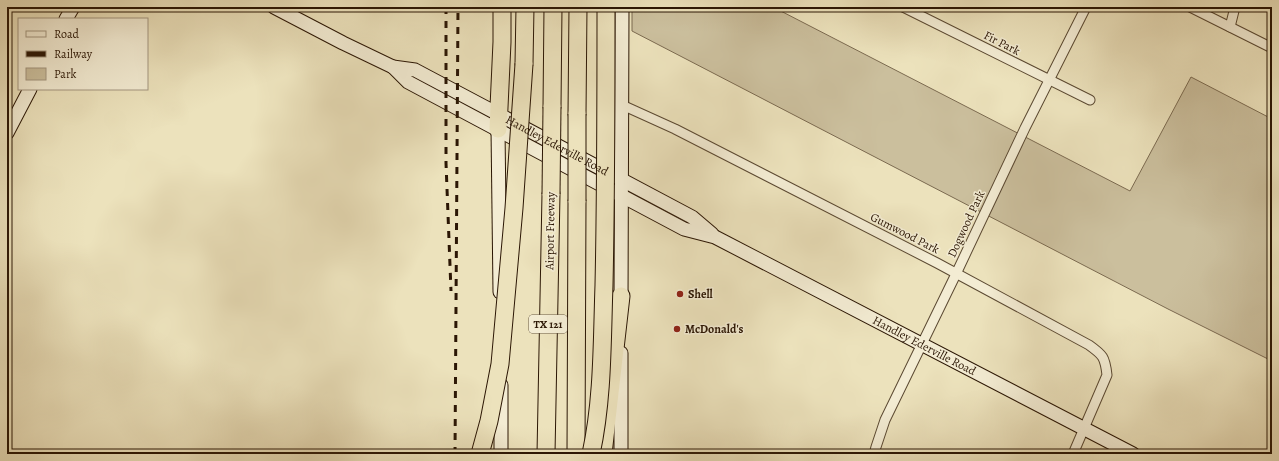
<svg xmlns="http://www.w3.org/2000/svg" width="1279" height="461" font-family="Alegreya,serif">
  <style>
    .green { fill: #cbbf9d; stroke: #7b6a50 }
    .lines { fill: none; stroke-linecap: round; stroke-linejoin: round }
    .minor-casing { stroke: #5b4932; stroke-width: 11 }
    .secondary-casing { stroke: #2b1604; stroke-width: 15 }
    .motorway-casing { stroke: #2b1604; stroke-width: 19 }
    .minor { stroke: #f3ecd3; stroke-width: 9 }
    .secondary { stroke: #f3ecd3; stroke-width: 13 }
    .motorway { stroke: #ece2bc; stroke-width: 17 }
    .rail { stroke: #2b1604; stroke-width: 3; stroke-dasharray: 7 7; stroke-linecap: butt }
    .motorway-bridge-casing { stroke: #2b1604; stroke-width: 19; stroke-linecap: butt }
    .motorway-bridge { stroke: #ece2bc; stroke-width: 17 }
    .poi-dot { fill: #8f2418; stroke: #f3ecd3; stroke-width: 1.5 }
    .labels { text-anchor: middle; stroke-width: 3; stroke-linejoin: round; paint-order: stroke }
    .shield { fill: #f3ecd3; stroke: #675642; stroke-width: 1 }
    .shield-label { font-size: 11px; font-weight: bold; fill: #2b1604 }
    .street-label { font-size: 12px; fill: #2b1604; stroke: #f3ecd3 }
    .poi-label { font-size: 12px; font-weight: bold; fill: #2b1604; stroke: #f3ecd3; text-anchor: start }
  </style>
  <rect width="100%" height="100%" fill="#ece2bc"/>
  <filter id="stains"><feTurbulence type="fractalNoise" baseFrequency=".005" numOctaves="4"/><feColorMatrix values="0 0 0 0 .2 0 0 0 0 .09 0 0 0 0 .02 0 0 0 .5 -.17"/></filter>
  <radialGradient id="worn" r=".72"><stop offset=".6" stop-color="#630" stop-opacity="0"/><stop offset="1" stop-color="#630" stop-opacity=".3"/></radialGradient>
  <path class="green" d="M632 7H773L1130 191 1191 77 1272 119V361L1168 309 632 31Z"/>
  <g class="lines">
    <g class="minor-casing">
      <g id="minor">
        <path d="M903 7 1090 100"/>
        <path d="M1190 7 1272 48"/>
        <path d="M1230 27 1235 7"/>
        <path d="M622 105 675 129 937 263 1089 345C1103 355 1105 357 1107 375L1073 454"/>
        <path d="M874 454 876 447 885 420 956 274 1025 128 1086 7"/>
      </g>
    </g>
    <g class="secondary-casing">
      <g id="secondary">
        <path id="s1" d="M274 7 343 43 393 67 408 82 684 229 715 237 1133 454"/>
        <path d="M66 19 73 7"/>
        <path id="s2" d="M393 67 415 70 692 217 712 234"/>
        <path d="M498 129 500 292"/>
        <path d="M7 133 30 89"/>
        <path d="M621 305 622 7"/>
        <path d="M501 454V385"/>
        <path d="M621 454V353"/>
      </g>
    </g>
    <g class="motorway-casing">
      <g id="motorway">
        <path d="M524 64 525 7"/>
        <path d="M552 107 553 7"/>
        <path d="M577 114 578 7"/>
        <path d="M498 129 502 42V7"/>
        <path d="M546 454 551 194"/>
        <path d="M576 454 577 201"/>
        <path d="M603 454 621 296"/>
      </g>
    </g>
    <use href="#minor" class="minor"/>
    <use href="#secondary" class="secondary"/>
    <use href="#motorway" class="motorway"/>
    <g class="rail">
      <path d="M446 7V163L451 291"/>
      <path d="M455 454 458 7"/>
    </g>
    <g class="motorway-bridge-casing">
      <g id="motorway-bridge">
        <path d="M551 194 552 107"/>
        <path d="M577 201V114"/>
        <path d="M480 454 489 421 500 364 514 208 524 64"/>
        <path d="M591 454C603 399 602 341 604 285 606 193 606 100 606 7"/>
      </g>
    </g>
    <use href="#motorway-bridge" class="motorway-bridge"/>
  </g>
  <g class="poi-dot">
    <circle cx="680" cy="294" r="4"/>
    <circle cx="677" cy="329" r="4"/>
  </g>
  <g class="labels">
    <rect class="shield" x="529" y="315" width="38" height="18" rx="3"/>
    <g class="shield-label">
      <text x="548" y="328">TX 121</text>
    </g>
    <g class="street-label">
      <text transform="translate(1002 43) rotate(27)" y="4">Fir Park</text>
      <text dy="4" stroke="none"><textPath href="#s2" startOffset="183">Handley Ederville Road</textPath></text>
      <text transform="translate(966 224) rotate(-65)" y="4">Dogwood Park</text>
      <text transform="translate(550 231) rotate(-89)" y="4">Airport Freeway</text>
      <text transform="translate(905 233) rotate(27)" y="4">Gumwood Park</text>
      <text dy="4" stroke="none"><textPath href="#s1" startOffset="735">Handley Ederville Road</textPath></text>
    </g>
    <g class="poi-label">
      <text x="688" y="298">Shell</text>
      <text x="685" y="333">McDonald's</text>
    </g>
  </g>
  <rect width="1279" height="461" fill="none" stroke="#ece2bc" stroke-width="24"/>
  <rect x="8" y="8" width="1263" height="445" fill="none" stroke="#2b1604" stroke-width="2"/>
  <rect x="12" y="12" width="1255" height="437" fill="none" stroke="#2b1604"/>
  <rect x="18" y="18" width="130" height="72" fill="#f3ecd3" stroke="#a39680"/>
  <rect x="26" y="31" width="20" height="6" fill="#f3ecd3" stroke="#a39680"/>
  <text x="54" y="38" font-size="12" fill="#2b1604">Road</text>
  <rect x="26" y="51" width="20" height="6" fill="#2b1604" stroke="#a39680"/>
  <text x="54" y="58" font-size="12" fill="#2b1604">Railway</text>
  <rect x="26" y="68" width="20" height="12" fill="#cbbf9d" stroke="#a39680"/>
  <text x="54" y="78" font-size="12" fill="#2b1604">Park</text>
  <rect width="100%" height="100%" filter="url(#stains)"/>
  <rect width="100%" height="100%" fill="url(#worn)"/>
</svg>
